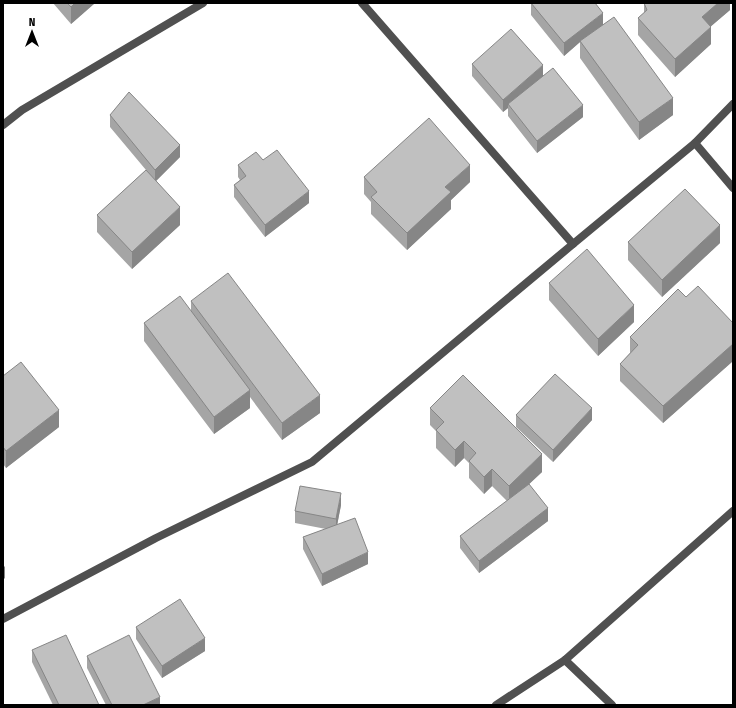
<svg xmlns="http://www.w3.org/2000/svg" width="736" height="708" font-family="'Fira Sans Condensed',sans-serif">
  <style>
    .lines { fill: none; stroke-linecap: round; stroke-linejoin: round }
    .street { stroke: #505050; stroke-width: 8 }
    .wall { fill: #a5a5a5 }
    .shaded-wall { fill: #868686 }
    .building { fill: #c0c0c0; stroke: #868686 }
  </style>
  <rect width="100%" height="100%" fill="#fff"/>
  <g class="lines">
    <g class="street">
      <path d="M362 3 573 244 695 143 733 104"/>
      <path d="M3 125 22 110 203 3"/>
      <path d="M695 143 733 188"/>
      <path d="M3 619 156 538 312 462 573 244"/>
      <path d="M565 660 612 705"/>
      <path d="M496 705 565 660 733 511"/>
    </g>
  </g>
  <g class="wall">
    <path d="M53 3H95L71 24Z"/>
    <path d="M531 3 603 25 673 115 639 140 580 58V42L564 56 531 15Z"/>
    <path d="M644 3H730V10L711 26V44L675 77 638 35V18L644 13Z"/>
    <path d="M472 64 543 76 583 117 537 153 508 116V108L503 112 472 76Z"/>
    <path d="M110 115 180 157 156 181 180 225 132 269 97 232V215L146 170 110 127Z"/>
    <path d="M263 160 309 203 265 237 234 197V185L240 180 238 177V165Z"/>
    <path d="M364 177 470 182 451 200V209L407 250 371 214V202L364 194Z"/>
    <path d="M628 242 720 243 662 297 628 260Z"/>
    <path d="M549 283 634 322 598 356 549 300Z"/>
    <path d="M686 297 733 323V361L663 423 620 381V364L630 353V337Z"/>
    <path d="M191 301 320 413 282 440 250 397V408L214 434 144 341V323L191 311Z"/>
    <path d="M3 376 59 427 6 468 3 464Z"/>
    <path d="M430 408 542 472 529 484 548 521 479 573 460 548V536L507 501 492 486 484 494 469 478V463L464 458 455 467 436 448V431L430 425Z"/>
    <path d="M516 415 592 420 553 462 516 427Z"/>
    <path d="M341 505 337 525 368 564 322 586 303 549V537L326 529 295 523V511Z"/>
    <path d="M136 627 205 651 162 678 136 639Z"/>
    <path d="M32 650 99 705H53L32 662Z"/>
    <path d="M87 656 160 705H106L87 668Z"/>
  </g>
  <g class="shaded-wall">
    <path d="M75 3H95L71 24V7Z"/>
    <path d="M718 3H730V10L702 34V17Z"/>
    <path d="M603 13V25L580 41V42L564 56V43Z"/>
    <path d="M711 27V44L675 77V59Z"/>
    <path d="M543 65V77L508 104V108L503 112V100Z"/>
    <path d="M673 98V115L639 140V122Z"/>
    <path d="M583 105V117L537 153V141Z"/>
    <path d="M180 145V157L155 182V170Z"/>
    <path d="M470 165V182L451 200V209L407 250V233L445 187Z"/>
    <path d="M309 191V203L265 237V225Z"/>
    <path d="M180 207V225L132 269V252Z"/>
    <path d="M720 225V243L662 297V280Z"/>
    <path d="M634 305V322L598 356V339Z"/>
    <path d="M733 344V361L663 423V406Z"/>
    <path d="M250 390V408L214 434V417Z"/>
    <path d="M320 395V413L282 440V423Z"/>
    <path d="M592 408V420L553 462V450Z"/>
    <path d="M59 410V427L6 468V451Z"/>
    <path d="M464 441V458L455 467V450Z"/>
    <path d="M542 454V472L509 503V486Z"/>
    <path d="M492 469V486L484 494V477Z"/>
    <path d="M341 493V505L336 531V519Z"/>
    <path d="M548 508V521L479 573V561Z"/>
    <path d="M368 552V564L322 586V574Z"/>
    <path d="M5 566V578L3 580V568Z"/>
    <path d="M205 638V651L162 678V666Z"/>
    <path d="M160 697V705H143Z"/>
  </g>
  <g class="building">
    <path d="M67 3H75L71 7Z"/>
    <path d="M531 3H595L603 13 564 43Z"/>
    <path d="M644 3H718L702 17 711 27 675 59 638 18 647 10Z"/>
    <path d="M614 17 673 98 639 122 580 41Z"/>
    <path d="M511 29 543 65 503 100 472 64Z"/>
    <path d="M553 68 583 105 537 141 508 104Z"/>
    <path d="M129 92 180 145 155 170 110 115Z"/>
    <path d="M429 118 470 165 445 187 451 192 407 233 371 197 377 192 364 177Z"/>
    <path d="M277 150 309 191 265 225 234 185 246 176 238 165 256 152 263 160Z"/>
    <path d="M146 170 180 207 132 252 97 215Z"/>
    <path d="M685 189 720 225 662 280 628 242Z"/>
    <path d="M587 249 634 305 598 339 549 283Z"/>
    <path d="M228 273 320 395 282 423 191 301Z"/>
    <path d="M698 286 733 323V344L663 406 620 364 638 345 630 337 678 289 686 297Z"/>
    <path d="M180 296 250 390 214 417 144 323Z"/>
    <path d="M21 362 59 410 6 451 3 447V376Z"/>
    <path d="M555 374 592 408 553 450 516 415Z"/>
    <path d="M463 375 542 454 509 486 492 469 484 477 469 461 476 453 464 441 455 450 436 430 444 422 430 408Z"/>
    <path d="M529 484 548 508 479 561 460 536Z"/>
    <path d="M300 486 341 493 336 519 295 511Z"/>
    <path d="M355 518 368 552 322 574 303 537Z"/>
    <path d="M180 599 205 638 162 666 136 627Z"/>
    <path d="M66 635 99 705H59L32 650Z"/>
    <path d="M129 635 160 697 143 705H112L87 656Z"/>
  </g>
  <rect width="736" height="708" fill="none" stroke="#000000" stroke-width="8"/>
  <g transform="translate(32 32)" stroke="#ffffff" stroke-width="3" paint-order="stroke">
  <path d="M0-3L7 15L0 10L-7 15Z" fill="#000000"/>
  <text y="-6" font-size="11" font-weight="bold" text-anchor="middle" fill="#000000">N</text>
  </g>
</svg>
